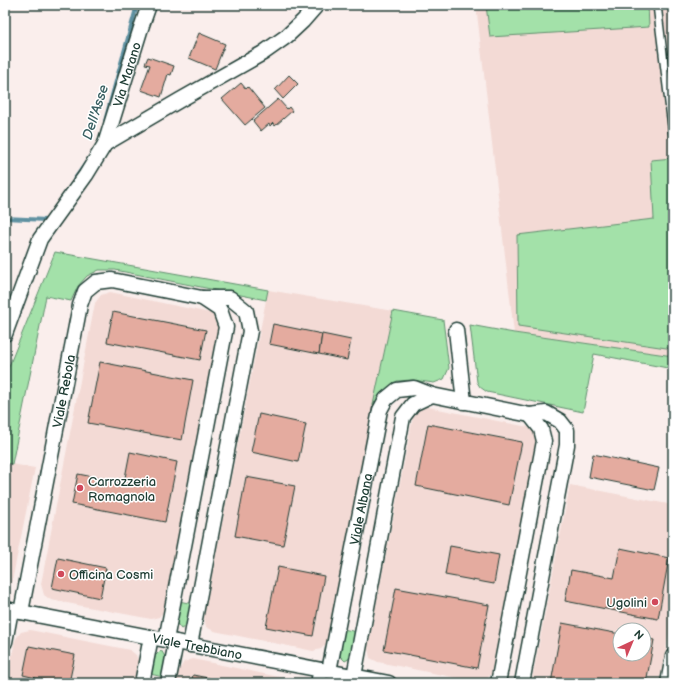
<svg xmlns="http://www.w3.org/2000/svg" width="678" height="688" font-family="'Balsamiq Sans',sans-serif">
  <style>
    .built { fill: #f3dad5; fill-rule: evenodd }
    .green { fill: #a3e1a9; stroke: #618f6e }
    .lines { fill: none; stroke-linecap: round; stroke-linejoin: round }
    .stream { stroke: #5f91a1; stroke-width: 4 }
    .building { fill: #e4ab9f; stroke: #1f3d34 }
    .service-casing { stroke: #1f3d34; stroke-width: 10 }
    .minor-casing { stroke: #1f3d34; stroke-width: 17 }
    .service { stroke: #fff; stroke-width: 7 }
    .minor { stroke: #fff; stroke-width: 14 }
    .poi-dot { fill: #d1495b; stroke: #fff; stroke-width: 1.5 }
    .labels { text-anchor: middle; stroke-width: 3; stroke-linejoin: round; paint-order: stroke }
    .street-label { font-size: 13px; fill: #1f3d34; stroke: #fff }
    .poi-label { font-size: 13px; fill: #1f3d34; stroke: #fff; text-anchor: start }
    .water-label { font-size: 14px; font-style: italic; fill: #3a6062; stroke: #fff }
  </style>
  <rect width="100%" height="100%" fill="#faeeec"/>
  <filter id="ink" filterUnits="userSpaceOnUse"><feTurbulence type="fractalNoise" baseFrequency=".025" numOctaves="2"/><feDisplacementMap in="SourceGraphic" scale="8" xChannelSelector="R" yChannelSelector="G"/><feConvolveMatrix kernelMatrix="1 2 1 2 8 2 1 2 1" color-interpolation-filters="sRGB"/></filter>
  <g filter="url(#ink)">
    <g class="built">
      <path d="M476 5H673V356L514 333Z"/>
      <path d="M268 290 393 311 327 643 321 649 313 651 214 631 206 627 204 616Z"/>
      <path d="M110 292 210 313 217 318 219 325 164 611 159 617 151 619 51 600 44 595 41 584 95 303 101 295Z"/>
      <path d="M428 407 528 427 534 432 537 439 491 674 486 680 477 682 378 662 370 658 368 647 413 417 419 409Z"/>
      <path d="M5 463 35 468 12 581 7 588H5Z"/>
      <path d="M570 485 673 505V615L659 683H532V680ZM620 630H644V654H620Z"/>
      <path d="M30 630 130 650 136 655 139 662 135 683H7L15 640 21 632Z"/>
      <path d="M193 659 293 680 298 683H176L179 670 184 662Z"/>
    </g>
    <g class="green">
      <path d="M486 5H648L649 27 490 37Z"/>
      <path d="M673 158V349L518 326 517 235 654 219 651 160Z"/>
      <path d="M55 252 268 290 266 300 115 270H99L87 276 78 286 71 301 46 296 12 464 5 463V376Z"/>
      <path d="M393 311 443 320 449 368 444 379 434 383 412 380 397 381 385 390 373 405Z"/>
      <path d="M470 325 514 333 673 356V369L594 354 583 412 487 392 480 387 477 382Z"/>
      <path d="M179 601 193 604 189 624 181 629 175 621Z"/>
      <path d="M343 629 357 632 352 657 345 661 338 654Z"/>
      <path d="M161 650 167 660 163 677 150 674 154 657Z"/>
    </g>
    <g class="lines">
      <g class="stream">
        <path d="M105 121 137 5"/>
        <path d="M74 180 86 163"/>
        <path d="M5 218 47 220 48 219"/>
      </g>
    </g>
    <g class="building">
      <path d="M199 33 225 44 215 69 189 58Z"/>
      <path d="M148 57 174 66 171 75 168 74 161 97 141 90 150 65 145 64Z"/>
      <path d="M289 75 298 84 283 99 275 90Z"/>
      <path d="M241 83 246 89 248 87 265 108 245 125 222 99Z"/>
      <path d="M278 99 287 109 289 107 292 111 275 126 273 123 270 126 269 124 261 131 253 121Z"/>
      <path d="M113 312 206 330 200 360 107 342Z"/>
      <path d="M273 324 322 334 319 354 269 344Z"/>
      <path d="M322 334 351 340 347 360 319 354Z"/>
      <path d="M100 362 193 380 182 440 88 423Z"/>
      <path d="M259 414 306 424 298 462 251 452Z"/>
      <path d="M428 424 522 442 509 505 416 486Z"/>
      <path d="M130 452 177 462 165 522 72 504 78 474 124 483Z"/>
      <path d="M593 454 659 468 654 490 589 477Z"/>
      <path d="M246 477 295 486 283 545 235 536Z"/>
      <path d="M450 546 499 555 494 584 445 575Z"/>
      <path d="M620 548 669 558 658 619 565 601 571 570 614 578Z"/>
      <path d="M58 558 106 568 100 598 52 588Z"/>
      <path d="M278 567 324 576 313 636 266 627Z"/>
      <path d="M396 588 489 605 477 668 384 650Z"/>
      <path d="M562 623 620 634V654H644V638L654 640 646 683H551Z"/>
      <path d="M29 646 75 655 69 683H58L23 675Z"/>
      <path d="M193 675 233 683H191Z"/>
    </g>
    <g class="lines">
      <g class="service-casing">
        <path id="service" d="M657 5 673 135"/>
      </g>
      <g class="minor-casing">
        <g id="minor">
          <path id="s1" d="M105 144 140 31 149 5"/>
          <path d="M456 330 464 402"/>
          <path d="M5 334 40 239 86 175 105 144 180 100 263 53 287 36 303 21 317 5"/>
          <path id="s2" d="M5 609 389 683"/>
          <path id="s3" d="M21 612 80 305 85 291 96 282 112 280 202 298H230L246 311 250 331 190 645"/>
          <path d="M166 640 226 327 220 310 202 298"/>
          <path d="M5 642 11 610"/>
          <path id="s4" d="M329 671 380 410 386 399 397 390 414 388 432 395 530 415 546 413 560 421 567 430V445L522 683"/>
          <path d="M354 676 403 417 413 404 432 395"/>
          <path d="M142 683 151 637"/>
          <path d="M168 683 176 642"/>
          <path d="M318 683 321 670"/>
          <path d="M498 683 544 441 541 429 530 415"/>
          <path d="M668 683 673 656"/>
        </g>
      </g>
      <use href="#service" class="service"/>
      <use href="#minor" class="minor"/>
    </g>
  </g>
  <g class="poi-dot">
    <circle cx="80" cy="488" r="4"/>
    <circle cx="61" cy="574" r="4"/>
    <circle cx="655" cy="602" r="4"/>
  </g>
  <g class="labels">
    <g class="street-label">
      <text dy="5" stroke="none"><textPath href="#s1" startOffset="73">Via Marano</textPath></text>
      <text dy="5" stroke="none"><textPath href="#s3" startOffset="225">Viale Rebola</textPath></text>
      <text dy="5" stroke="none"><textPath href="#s4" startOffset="165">Viale Albana</textPath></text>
      <text dy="5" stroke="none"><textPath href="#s2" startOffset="196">Viale Trebbiano</textPath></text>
    </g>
    <g class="poi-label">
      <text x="88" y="486">Carrozzeria<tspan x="88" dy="15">Romagnola</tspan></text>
      <text x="69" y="579">Officina Cosmi</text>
      <text x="647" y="607" text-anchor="end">Ugolini</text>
    </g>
    <g class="water-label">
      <text transform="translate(95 112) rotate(-72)" y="5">Dell'Asse</text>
    </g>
  </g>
  <rect width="678" height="688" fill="none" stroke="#fff" stroke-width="20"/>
  <rect x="10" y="10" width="658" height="668" fill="none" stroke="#1f3d34" stroke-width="1.5" filter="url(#ink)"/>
  <g transform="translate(632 642) rotate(44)"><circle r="19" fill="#ffffff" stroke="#a5b1ae"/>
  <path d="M0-3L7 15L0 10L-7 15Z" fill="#d1495b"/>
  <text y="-6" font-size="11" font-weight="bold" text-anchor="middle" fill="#1f3d34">N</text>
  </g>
</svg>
